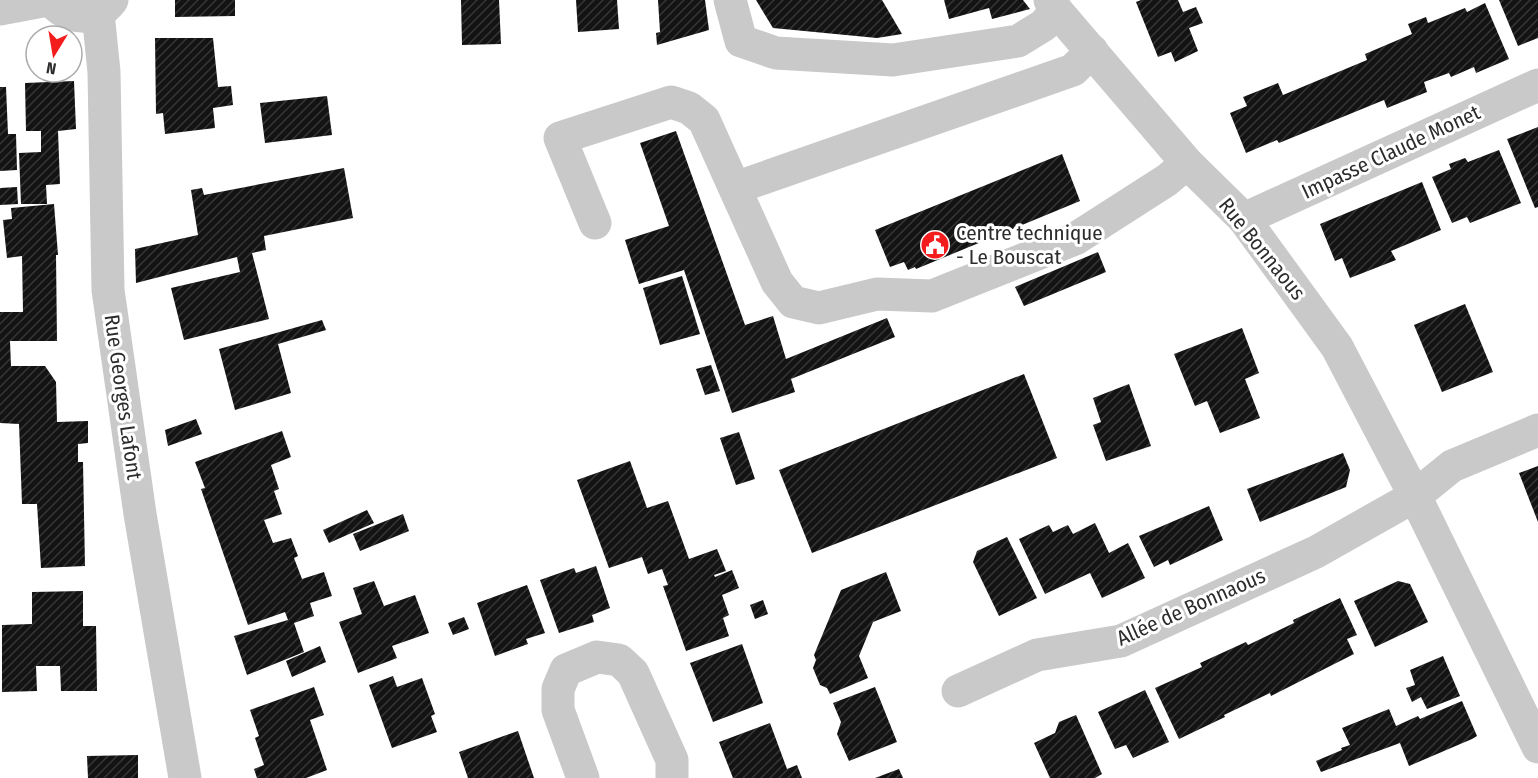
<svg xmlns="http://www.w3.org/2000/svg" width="1538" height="778" font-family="'Fira Sans Condensed',sans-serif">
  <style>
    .building { fill: url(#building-hatch) }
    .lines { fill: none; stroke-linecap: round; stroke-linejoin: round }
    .minor { stroke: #c9c9c9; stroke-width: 33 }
    .labels { text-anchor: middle; stroke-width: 6; stroke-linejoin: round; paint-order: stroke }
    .street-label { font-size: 21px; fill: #2c2c2c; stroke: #fff }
    .poi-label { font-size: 21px; fill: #2c2c2c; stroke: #fff; text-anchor: start }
  </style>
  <defs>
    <pattern id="building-hatch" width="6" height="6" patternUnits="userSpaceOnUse" patternTransform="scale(1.5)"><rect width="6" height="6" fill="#131313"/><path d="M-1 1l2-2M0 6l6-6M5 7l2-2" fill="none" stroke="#363636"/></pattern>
  </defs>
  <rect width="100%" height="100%" fill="#fff"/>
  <g class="building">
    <path d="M175 0H235V16L175 17Z"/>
    <path d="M461 0H499L501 44 462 45Z"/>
    <path d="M576 0H617L619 29 578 32Z"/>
    <path d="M658 0H705L709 30 657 45 656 33 660 32Z"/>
    <path d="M756 0H882L902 34 877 38 773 28Z"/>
    <path d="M944 0H1023L1030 9 992 19 989 8 949 19Z"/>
    <path d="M1141 0H1178L1183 12 1196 7 1203 23 1189 28 1198 51 1175 62 1171 52 1158 57 1136 2Z"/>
    <path d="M1499 0H1538V38L1518 46Z"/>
    <path d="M1485 3 1509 59 1476 73 1474 67 1451 77 1449 73 1424 82 1427 92 1387 108 1384 100 1279 143 1277 140 1246 153 1230 113 1247 106 1243 97 1278 83 1283 95 1367 60 1365 54 1412 34 1408 24 1426 17 1428 23 1465 8 1467 12Z"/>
    <path d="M155 38H213L218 87 231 86 233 105 213 108 215 128 165 134 163 113 156 114Z"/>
    <path d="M74 81 76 129 58 131 60 184 46 185 47 204H21L19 153 41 152V131H26L25 83Z"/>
    <path d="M0 87H6L8 134H16L17 170 0 171Z"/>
    <path d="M327 96 332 135 265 143 260 103Z"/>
    <path d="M1538 127V207L1535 208 1507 139Z"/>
    <path d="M676 131 745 325 773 316 786 359 887 318 895 337 791 379 795 392 732 413 684 270 639 284 625 240 669 226 640 143Z"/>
    <path d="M1499 150 1521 203 1470 223 1467 217 1452 223 1432 177 1451 169 1449 164 1465 158 1468 162Z"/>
    <path d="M1062 154 1080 201 916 269 915 267 908 270 904 262 890 267 875 230Z"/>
    <path d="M344 168 353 218 264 236 266 250 252 253 269 319 184 340 171 288 240 272 237 257 136 283 135 249 198 235 191 190 202 188 204 195Z"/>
    <path d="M1422 182 1441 230 1391 251 1396 260 1350 278 1342 258 1335 261 1320 224Z"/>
    <path d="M17 187 18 204 0 205V188Z"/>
    <path d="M54 204 58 255H56L57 341H10L11 366H45L56 382 57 422 88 421V443L78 444V462H83L85 566 41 568 37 504H22L19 424 0 423V312H23L22 256 7 258 3 220 12 219 11 208Z"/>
    <path d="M1098 252 1106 272 1024 306 1015 287Z"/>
    <path d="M682 276 700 334 660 345 643 288Z"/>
    <path d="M1465 304 1493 372 1442 392 1414 325Z"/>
    <path d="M322 320 326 330 278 344 291 393 235 410 219 349Z"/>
    <path d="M1242 328 1259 373 1245 379 1260 418 1220 433 1207 401 1195 406 1174 354Z"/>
    <path d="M711 365 720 391 705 395 696 369Z"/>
    <path d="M1024 374 1057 458 812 553 779 470Z"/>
    <path d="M1129 384 1151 446 1106 461 1093 425 1101 422 1093 398Z"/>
    <path d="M196 419 202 434 168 446 165 430Z"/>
    <path d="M282 431 291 457 271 465 279 489 274 491 282 514 264 520 273 543 291 538 298 556 294 558 302 579 324 572 332 596 310 603 314 616 294 623 304 652 247 675 234 636 288 620 285 612 248 625 201 489 205 488 195 462Z"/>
    <path d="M739 432 755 479 736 485 720 438Z"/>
    <path d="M1343 453 1350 470 1346 487 1260 522 1247 489Z"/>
    <path d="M630 461 647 508 668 501 689 559 717 549 726 571 714 575 715 577 732 570 739 588 722 595 729 615 723 618 729 636 686 651 663 586 668 585 662 569 648 574 642 557 609 568 577 480Z"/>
    <path d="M1538 466V522L1519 473Z"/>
    <path d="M1209 506 1223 540 1170 565 1168 560 1154 567 1139 536Z"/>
    <path d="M367 510 374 523 329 543 323 530Z"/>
    <path d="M403 514 409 531 360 551 353 534Z"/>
    <path d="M1095 523 1109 553 1128 543 1145 578 1102 598 1090 573 1045 594 1019 539 1049 525 1053 532 1068 525 1073 534Z"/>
    <path d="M1007 537 1037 598 999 616 973 562 977 551Z"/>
    <path d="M596 566 610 608 592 615 594 622 559 633 540 580 574 568 576 573Z"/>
    <path d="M886 572 901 611 873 622 859 656 868 678 830 694 827 688 820 685 813 668 816 660 814 655 841 590Z"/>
    <path d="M374 581 384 606 415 595 429 633 392 646 397 658 358 673 339 622 362 614 353 588Z"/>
    <path d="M1398 581 1410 584 1428 622 1375 647 1354 601Z"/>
    <path d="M527 585 545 633 526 639 528 644 495 656 477 603Z"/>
    <path d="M83 591V626H96L97 691H61L60 666H36L37 691 2 692V625L32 624V592Z"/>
    <path d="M1340 598 1357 635 1347 639 1354 654 1271 696 1270 693 1224 715 1225 717 1179 739 1155 688 1202 667 1200 663 1246 642 1248 645 1294 623 1293 620Z"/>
    <path d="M763 600 768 614 755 619 750 605Z"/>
    <path d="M464 617 469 629 453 635 448 623Z"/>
    <path d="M742 644 763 703 713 722 690 663Z"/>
    <path d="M320 646 326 662 292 677 286 661Z"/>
    <path d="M1443 656 1460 696 1427 709 1421 697 1412 702 1406 688 1415 685 1410 670Z"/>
    <path d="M393 676 397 687 422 678 435 714 431 716 437 732 392 748 369 685Z"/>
    <path d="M314 687 324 715 310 720 327 770 306 778H257L254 769 264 765 255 738 259 736 250 710Z"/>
    <path d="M875 687 897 742 849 761 837 734 841 722 833 703Z"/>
    <path d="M1145 690 1169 742 1133 758 1126 745 1115 749 1098 712Z"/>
    <path d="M1462 701 1477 736 1472 739 1409 766 1400 743 1321 772 1316 761 1342 750 1341 748 1350 745 1342 728 1389 709 1396 726 1418 716 1420 719Z"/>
    <path d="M1076 715 1102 774 1095 778H1050L1034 743 1055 733 1059 722Z"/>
    <path d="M770 723 787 769 797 765 802 778H733L719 742Z"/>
    <path d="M518 731 534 778H468L459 752Z"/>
    <path d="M138 755V778H88L87 756Z"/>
    <path d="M899 769 903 778H875Z"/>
  </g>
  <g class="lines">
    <g class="minor">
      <path d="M51 0C67 21 96 22 112 0"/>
      <path d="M730 0 741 41 776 53 893 60 1018 41 1044 25 1056 10"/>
      <path d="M1050 0 1056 10 1187 163 1244 219 1337 347 1415 496 1538 747"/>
      <path d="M0 9 48 0"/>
      <path d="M98 13 104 72 108 290 140 514 185 778"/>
      <path d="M735 188 1073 70 1092 51"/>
      <path d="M1244 219 1538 85"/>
      <path d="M595 223 560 138 671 102 689 108 704 120 777 282 793 302 819 308 877 294 932 296 1075 239 1167 180 1187 163"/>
      <path d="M958 691 1037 655 1121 641 1316 552 1415 496 1452 466 1538 430"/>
      <path d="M583 778 558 710V689L566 670 597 657 619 660 633 673 672 760V778"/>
    </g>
  </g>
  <defs>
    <g id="civic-disc" transform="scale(1.5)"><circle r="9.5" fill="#f41d1d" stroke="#fff"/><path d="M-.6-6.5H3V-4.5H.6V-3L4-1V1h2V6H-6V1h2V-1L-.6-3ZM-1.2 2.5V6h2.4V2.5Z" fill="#fff"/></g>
  </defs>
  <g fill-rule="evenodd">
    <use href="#civic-disc" x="935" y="245"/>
  </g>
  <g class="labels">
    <g class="street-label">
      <text transform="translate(1391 152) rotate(-25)" y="7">Impasse Claude Monet</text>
      <text transform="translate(1262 249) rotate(51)" y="7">Rue Bonnaous</text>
      <text transform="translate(123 397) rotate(82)" y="7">Rue Georges Lafont</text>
      <text transform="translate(1191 607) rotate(-24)" y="7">Allée de Bonnaous</text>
    </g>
    <g class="poi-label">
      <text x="956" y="240">Centre technique<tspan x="956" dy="24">- Le Bouscat</tspan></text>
    </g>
  </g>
  <g transform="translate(54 54) rotate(191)"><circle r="28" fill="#ffffff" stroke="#ababab" stroke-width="1.5"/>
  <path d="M0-4.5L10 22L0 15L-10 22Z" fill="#f41d1d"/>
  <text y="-9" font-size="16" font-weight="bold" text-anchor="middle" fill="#2c2c2c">N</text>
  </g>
</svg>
